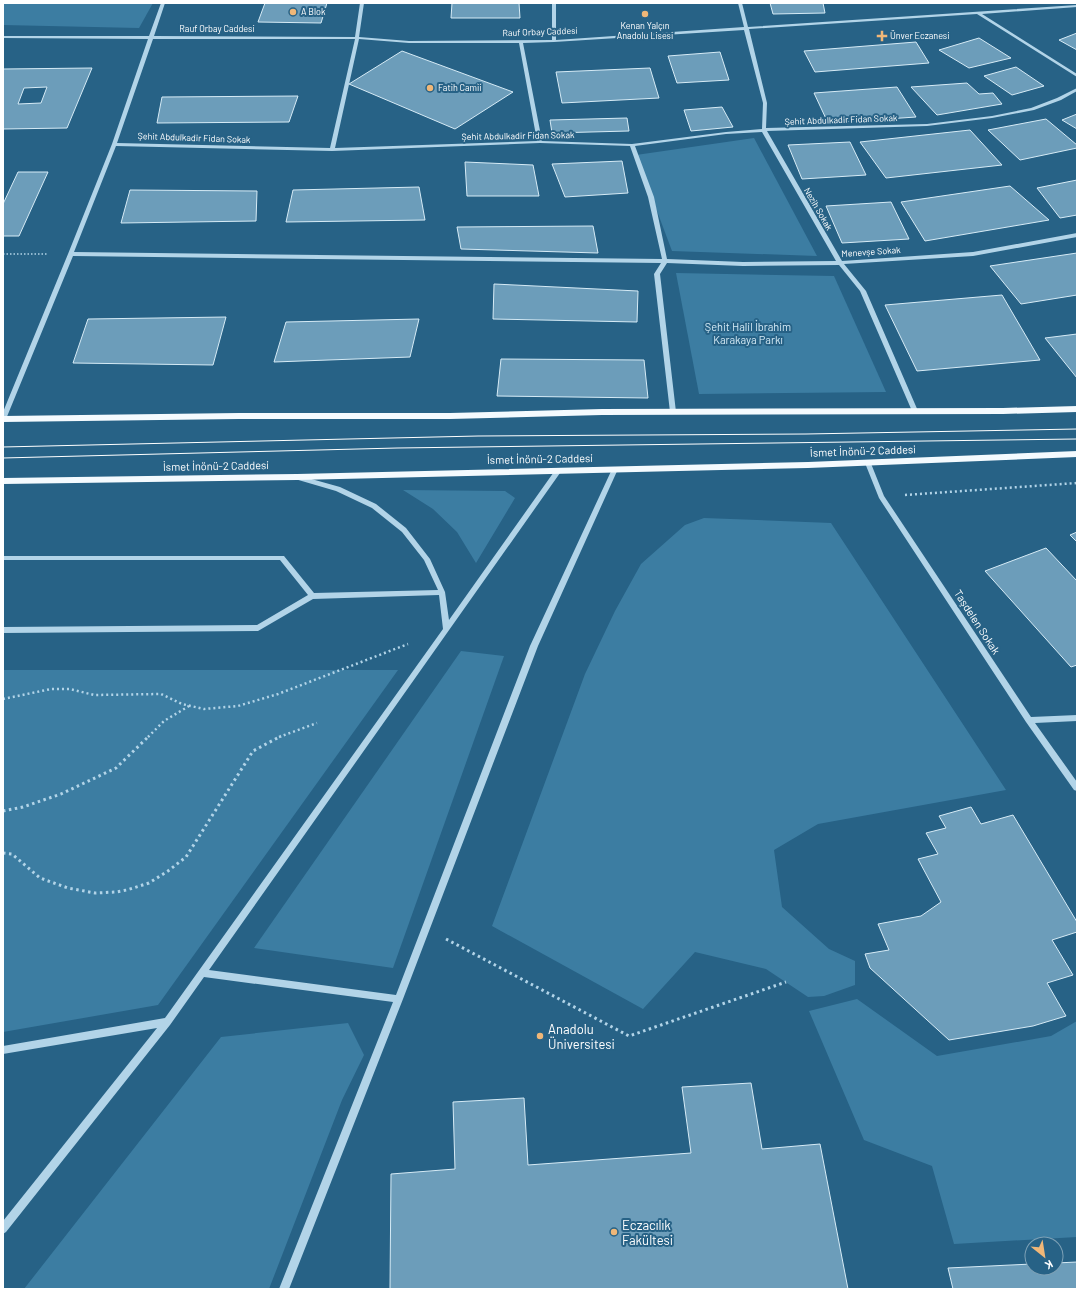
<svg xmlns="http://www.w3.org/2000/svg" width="1080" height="1292" font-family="Barlow,sans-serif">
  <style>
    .green { fill: #3c7da2 }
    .building { fill: #6c9dba; stroke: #d6ebf6; fill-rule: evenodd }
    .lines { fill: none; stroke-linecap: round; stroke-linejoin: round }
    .path-far2 { stroke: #b2d4e8; stroke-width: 1.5; stroke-dasharray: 1.5 2; stroke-linecap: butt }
    .path-far1 { stroke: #b2d4e8; stroke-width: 2.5; stroke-dasharray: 2 3; stroke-linecap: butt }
    .path { stroke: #b2d4e8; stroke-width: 3; stroke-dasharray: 2.5 3.5; stroke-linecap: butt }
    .minor { fill: #b2d4e8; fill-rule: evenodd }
    .major { fill: #f4fafe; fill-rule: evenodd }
    .tram { stroke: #fff; stroke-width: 1 }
    .poi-dot { fill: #f0b778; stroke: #276286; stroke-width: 1.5 }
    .labels { text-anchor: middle; stroke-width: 4; stroke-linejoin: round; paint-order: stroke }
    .far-poi-label { font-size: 9px; fill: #fff; stroke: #276286; text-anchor: start }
    .far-street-label { font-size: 9px; fill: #fff; stroke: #276286 }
    .park-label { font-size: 11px; fill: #d6ebf6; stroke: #276286 }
    .street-label { font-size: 11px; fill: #fff; stroke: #276286 }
    .near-poi-label { font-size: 13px; fill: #fff; stroke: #276286; text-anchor: start }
  </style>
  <rect width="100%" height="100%" fill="#276286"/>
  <g class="green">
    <path d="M3 3H153L139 28 3 25Z"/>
    <path d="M754 138 817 256 672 251 636 155Z"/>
    <path d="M676 273 834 276 886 392 699 394Z"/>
    <path d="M403 490 505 491 515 498 476 563 457 532 433 509Z"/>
    <path d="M704 518 831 523 1006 790 818 824 774 850 782 907 829 949 855 961V985L824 996 808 997 766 969 695 952 643 1009 492 926 585 674 615 611 641 564 685 525Z"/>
    <path d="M461 651 504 656 393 968 254 948Z"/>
    <path d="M3 670H398L158 1005 3 1032Z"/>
    <path d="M857 999 937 1056 1051 1036 1077 1021V1237L954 1244 932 1166 864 1140 809 1011Z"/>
    <path d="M348 1023 364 1055 342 1100 269 1289H24L221 1037Z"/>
  </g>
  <g class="building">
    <path d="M265 3H327L321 23 258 22Z"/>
    <path d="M452 3H519L520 18H451Z"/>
    <path d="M770 3H823L825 13 773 14Z"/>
    <path d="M1077 33V50L1059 40Z"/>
    <path d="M979 38 1011 58 969 68 939 50Z"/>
    <path d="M916 42 929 63 815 72 804 51Z"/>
    <path d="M402 51 513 92 455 129 349 84Z"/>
    <path d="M720 52 729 80 677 83 668 56Z"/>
    <path d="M1016 67 1044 86 1012 95 984 76Z"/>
    <path d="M92 68 67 128 3 129V69ZM47 87 41 103 18 104 24 88Z"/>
    <path d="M650 68 659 98 562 103 556 72Z"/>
    <path d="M967 83 979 94 993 93 1002 104 937 115 911 87Z"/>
    <path d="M897 87 916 117 828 123 814 93Z"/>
    <path d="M298 96 289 122 157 123 162 97Z"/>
    <path d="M722 107 733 127 691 131 684 110Z"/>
    <path d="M1077 114V129L1062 120Z"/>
    <path d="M627 118 629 131 552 133 550 120Z"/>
    <path d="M1046 119 1077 145V148L1020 160 988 130Z"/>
    <path d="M970 130 1002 165 886 178 860 142Z"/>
    <path d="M850 142 866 175 802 179 788 145Z"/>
    <path d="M622 161 628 193 565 197 552 164Z"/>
    <path d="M465 162 533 165 539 196H467Z"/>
    <path d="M18 172H48L19 236H3V204Z"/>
    <path d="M1077 180V215L1060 218 1037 188Z"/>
    <path d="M1010 186 1049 220 925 241 901 202Z"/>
    <path d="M419 187 425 220 286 222 293 190Z"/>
    <path d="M130 190 257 191 256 221 121 223Z"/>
    <path d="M891 202 909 239 842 243 826 206Z"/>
    <path d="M593 226 598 253 461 249 457 227Z"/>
    <path d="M1077 253V295L1021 304 990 266Z"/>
    <path d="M494 284 638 291 637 322 493 319Z"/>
    <path d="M1002 295 1040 360 917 371 885 305Z"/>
    <path d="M226 317 213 365 73 363 88 319Z"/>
    <path d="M419 319 410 357 274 362 286 322Z"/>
    <path d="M1077 334V378L1045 338Z"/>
    <path d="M501 359 644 360 648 398 497 396Z"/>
    <path d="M1077 532V542L1070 535Z"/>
    <path d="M1046 548 1077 581V665L1071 667 985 571Z"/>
    <path d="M971 807 981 824 1013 815 1077 922V932L1052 940 1073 975 1047 983 1066 1016 1033 1026 949 1040 870 968 865 954 889 950 878 924 921 916 941 902 918 859 938 854 926 833 946 828 939 816Z"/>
    <path d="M751 1083 762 1149 820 1144 848 1289H390L391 1174 455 1169 453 1102 524 1098 528 1165 691 1153 682 1087Z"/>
    <path d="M1077 1262V1289H953L948 1268 1032 1264V1268H1056V1263Z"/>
  </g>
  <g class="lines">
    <path class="path-far2" d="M3 254H48"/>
    <g class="path-far1">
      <path d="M905 495 1077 483"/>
      <path d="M3 699 51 689H70L94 695 161 694 182 704 204 709 238 706 278 694 408 644"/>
      <path d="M148 737 164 721 189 706"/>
      <path d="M279 737 317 723"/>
    </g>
    <g class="path">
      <path d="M3 811 23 807 61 794 116 768 149 736"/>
      <path d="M3 853 12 854 40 878 68 888 95 893 116 892 127 890 149 883 168 871 186 857 253 751 281 736"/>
      <path d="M446 939 629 1036 786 982"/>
    </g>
    <g class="minor">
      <path d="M161 3H165L154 36 355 37 360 3H364L359 37 409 41 552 40V3H556V40L744 27 738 3H742L748 27 1077 5V7L982 14 1077 74V77L977 14 749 29 767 103 766 128 927 124 992 116 1031 108 1057 98 1077 88V91L1061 100 1034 110 992 118 927 126 767 131 842 261 973 252 1077 233V237L973 256 844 264 866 291 918 411 915 413 912 411 860 291 839 265 743 266 667 263 660 274 676 412 673 414 670 412 654 274 661 263 73 256 6 419 3 421V412L68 254 112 144 148 39 3 38V36H149ZM744 30 763 103 762 129 726 132 632 144 542 141 523 43 554 42ZM153 39H355L330 148 117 143ZM359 39 409 43H519L537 141 335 148ZM762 132 836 261 743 262 667 259 654 197 635 146 726 134ZM540 143 630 146 648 197 662 259 74 252 116 146 332 151Z"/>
      <path d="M866 461H870L884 496 1031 717 1077 715V721L1035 723 1077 782V791L1074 790 1026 722 879 498 865 463Z"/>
      <path d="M613 467H617L618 469 538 646 403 999 289 1289H279L393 1002 204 977 170 1025 6 1232 3 1234V1221L157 1028 3 1054V1046L165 1018 443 629 439 595 313 599 258 631 3 633V627L257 625 308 595 280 560H3V556H284L314 593 438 590 424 560 402 532 372 508 336 491 295 479 294 477 295 475H297L340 487 376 504 406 528 430 559 445 592 449 620 556 469H560L561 471 560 473 209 970 396 995 530 646Z"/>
    </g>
    <g class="major">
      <path d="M1077 406V412L1003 414 602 415 450 419H239L3 422V416L239 413H450L602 409 1003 408Z"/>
      <path d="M1077 451V457L808 468 297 480 3 484V478L297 474 808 462Z"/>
    </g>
    <g class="tram">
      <path d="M3 447 478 436 806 434 1077 429"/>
      <path d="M3 458 397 448 1077 439"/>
    </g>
  </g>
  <g class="poi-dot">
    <circle cx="293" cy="12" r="4"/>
    <circle cx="645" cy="14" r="4"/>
    <path d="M880 30h4v4h4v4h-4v4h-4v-4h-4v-4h4z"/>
    <circle cx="430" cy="88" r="4"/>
    <circle cx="540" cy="1036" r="4"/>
    <circle cx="614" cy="1232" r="4"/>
  </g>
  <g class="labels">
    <g class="far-poi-label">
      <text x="301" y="15">A Blok</text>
      <text x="645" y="29" text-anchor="middle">Kenan Yalçın<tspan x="645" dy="10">Anadolu Lisesi</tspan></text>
      <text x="890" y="39">Ünver Eczanesi</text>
      <text x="438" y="91">Fatih Camii</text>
    </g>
    <g class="far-street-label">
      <text x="217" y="32">Rauf Orbay Caddesi</text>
      <text transform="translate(540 32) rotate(-2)" y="3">Rauf Orbay Caddesi</text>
      <text transform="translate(841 120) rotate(-2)" y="3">Şehit Abdulkadir Fidan Sokak</text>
      <text transform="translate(518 136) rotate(-1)" y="3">Şehit Abdulkadir Fidan Sokak</text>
      <text transform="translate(194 138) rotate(2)" y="3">Şehit Abdulkadir Fidan Sokak</text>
      <text transform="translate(818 209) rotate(60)" y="3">Nezih Sokak</text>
      <text transform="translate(871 252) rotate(-4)" y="3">Menevşe Sokak</text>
    </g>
    <g class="park-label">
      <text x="748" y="331">Şehit Halil İbrahim<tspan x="748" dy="13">Karakaya Parkı</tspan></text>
    </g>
    <g class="street-label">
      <text transform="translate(863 451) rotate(-2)" y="4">İsmet İnönü-2 Caddesi</text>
      <text transform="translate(540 459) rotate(-1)" y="4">İsmet İnönü-2 Caddesi</text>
      <text transform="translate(216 466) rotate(-1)" y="4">İsmet İnönü-2 Caddesi</text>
      <text transform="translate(977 622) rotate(57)" y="4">Taşdelen Sokak</text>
    </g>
    <g class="near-poi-label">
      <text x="548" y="1034">Anadolu<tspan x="548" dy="15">Üniversitesi</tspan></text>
      <text x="622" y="1230">Eczacılık<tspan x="622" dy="15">Fakültesi</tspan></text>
    </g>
  </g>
  <rect width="1080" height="1292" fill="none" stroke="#ffffff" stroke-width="8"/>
  <g transform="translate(1044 1256) rotate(150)"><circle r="19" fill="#276286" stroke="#7da1b6"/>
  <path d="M0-3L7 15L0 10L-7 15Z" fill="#f0b778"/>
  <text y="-6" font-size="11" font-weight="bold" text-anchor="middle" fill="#ffffff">K</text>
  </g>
</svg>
